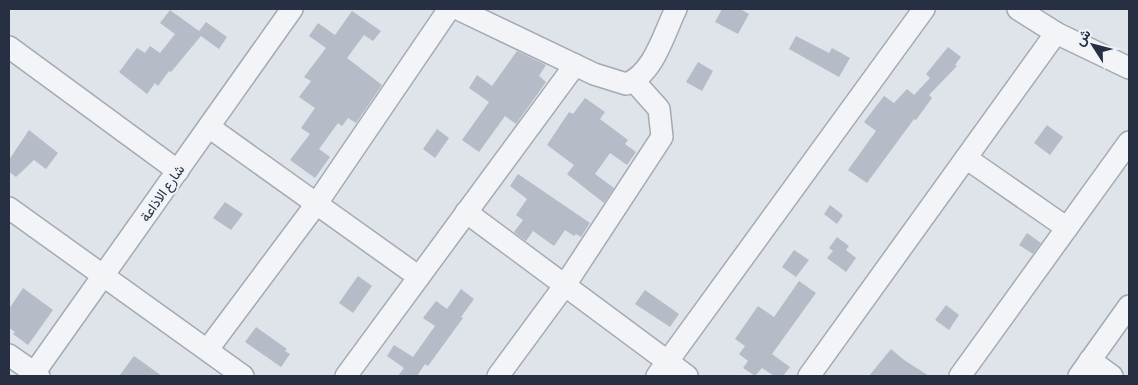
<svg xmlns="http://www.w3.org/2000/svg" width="1138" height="385" font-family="'Asap Condensed',Vazirmatn,sans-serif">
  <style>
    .building { fill: #b6bcc7 }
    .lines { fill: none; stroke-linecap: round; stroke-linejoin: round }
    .minor-casing { stroke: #a4aab4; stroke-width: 24 }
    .minor { stroke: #f2f4f7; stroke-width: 21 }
    .labels { text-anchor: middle; stroke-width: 4; stroke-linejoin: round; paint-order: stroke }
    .street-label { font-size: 14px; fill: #263042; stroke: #eff2f7 }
  </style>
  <rect width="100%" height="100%" fill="#dfe3ea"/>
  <g class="building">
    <path d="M722 9H740L749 14 738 34 715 22Z"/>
    <path d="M170 10 199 31 206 22 227 37 219 49 201 36 171 72 169 71 158 86 155 83 147 94 119 72 137 48 145 53 150 46 160 53 175 34 160 23Z"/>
    <path d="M352 11 381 31 373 41 364 35 347 58 382 85 356 123 348 118 342 126 338 123 319 149 330 157 315 178 290 160 310 134 301 128 315 108 299 97 311 81 304 77 326 48 309 36 318 23 335 35Z"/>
    <path d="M796 36 829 53 832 48 850 58 839 77 789 49Z"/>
    <path d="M948 47 961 57 955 65 957 66 929 95 932 98 916 120 914 119 867 183 848 170 876 131 864 122 884 96 894 103 907 89 914 95 930 78 926 74Z"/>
    <path d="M517 51 546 65 539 76 546 82 516 124 505 116 479 152 462 140 489 102 469 88 477 75 492 86Z"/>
    <path d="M698 62 713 71 702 91 686 82Z"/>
    <path d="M585 98 605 112 600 119 628 140 625 144 636 152 627 165 610 153 595 174 614 188 604 203 567 174 574 165 547 145 569 112 573 114Z"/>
    <path d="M1047 125 1063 137 1050 155 1034 143Z"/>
    <path d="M437 129 449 138 435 158 423 149Z"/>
    <path d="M29 130 58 153 46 169 34 160 16 177 9 172V160Z"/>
    <path d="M518 174 590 223 581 237 576 234 574 236 565 230 554 246 533 231 526 241 514 232 523 220 516 215 527 199 510 186Z"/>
    <path d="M225 202 243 214 231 230 213 218Z"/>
    <path d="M830 205 843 215 837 224 824 214Z"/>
    <path d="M1027 233 1041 243 1033 254 1019 245Z"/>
    <path d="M837 237 849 246 846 250 856 258 846 272 827 258 833 251 829 248Z"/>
    <path d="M794 250 809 260 796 277 782 267Z"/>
    <path d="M358 276 372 286 353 313 339 303Z"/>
    <path d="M799 281 816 293 772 354 790 367 783 376H774L762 368 755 376 743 368 748 361 739 354 745 346 735 339 758 306 774 317Z"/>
    <path d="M23 288 53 310 28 345 13 334 15 332 9 328V309Z"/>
    <path d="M461 289 474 299 461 317 463 318 428 366 425 364 417 376H398L404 368 387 356 394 345 413 357 435 326 423 318 436 301 447 309Z"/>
    <path d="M645 290 679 314 670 327 635 304Z"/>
    <path d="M946 305 959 315 949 330 935 320Z"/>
    <path d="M256 327 287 349 285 351 290 354 281 367 245 342Z"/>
    <path d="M891 349 904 360 929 376H869Z"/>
    <path d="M134 356 162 376H119Z"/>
  </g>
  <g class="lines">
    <g class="minor-casing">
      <g id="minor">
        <path d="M458 9 594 74 626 84C654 74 664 33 676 9"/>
        <path d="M1018 9 1056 33 1129 68"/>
        <path d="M9 47 178 171"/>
        <path d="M209 127 419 277"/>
        <path d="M966 158 1067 228"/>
        <path d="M9 208 243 376"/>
        <path d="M466 212 687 376"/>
        <path d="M208 349 317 203 449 9"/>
        <path d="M9 355 39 376"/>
        <path d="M1090 360 1112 376"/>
        <path d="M32 376 292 9"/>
        <path d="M346 376 575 65"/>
        <path d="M498 376 565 285 662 137 659 109 634 81"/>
        <path d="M657 376 924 9"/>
        <path d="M809 376 1056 33"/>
        <path d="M960 376 1129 142"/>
        <path d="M1079 376 1129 306"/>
      </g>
    </g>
    <use href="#minor" class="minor"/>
  </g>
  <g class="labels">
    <g class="street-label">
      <text transform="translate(162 193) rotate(-55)" y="5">شارع الاذاعة</text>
    </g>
  </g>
  <rect width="1138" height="385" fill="none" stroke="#263042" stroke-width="20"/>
  <g transform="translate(1093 45) rotate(306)" stroke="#eff2f7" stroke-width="4" paint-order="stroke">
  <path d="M0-4L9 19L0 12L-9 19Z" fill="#263042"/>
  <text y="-8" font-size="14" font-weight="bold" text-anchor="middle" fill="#263042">ش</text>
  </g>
</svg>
